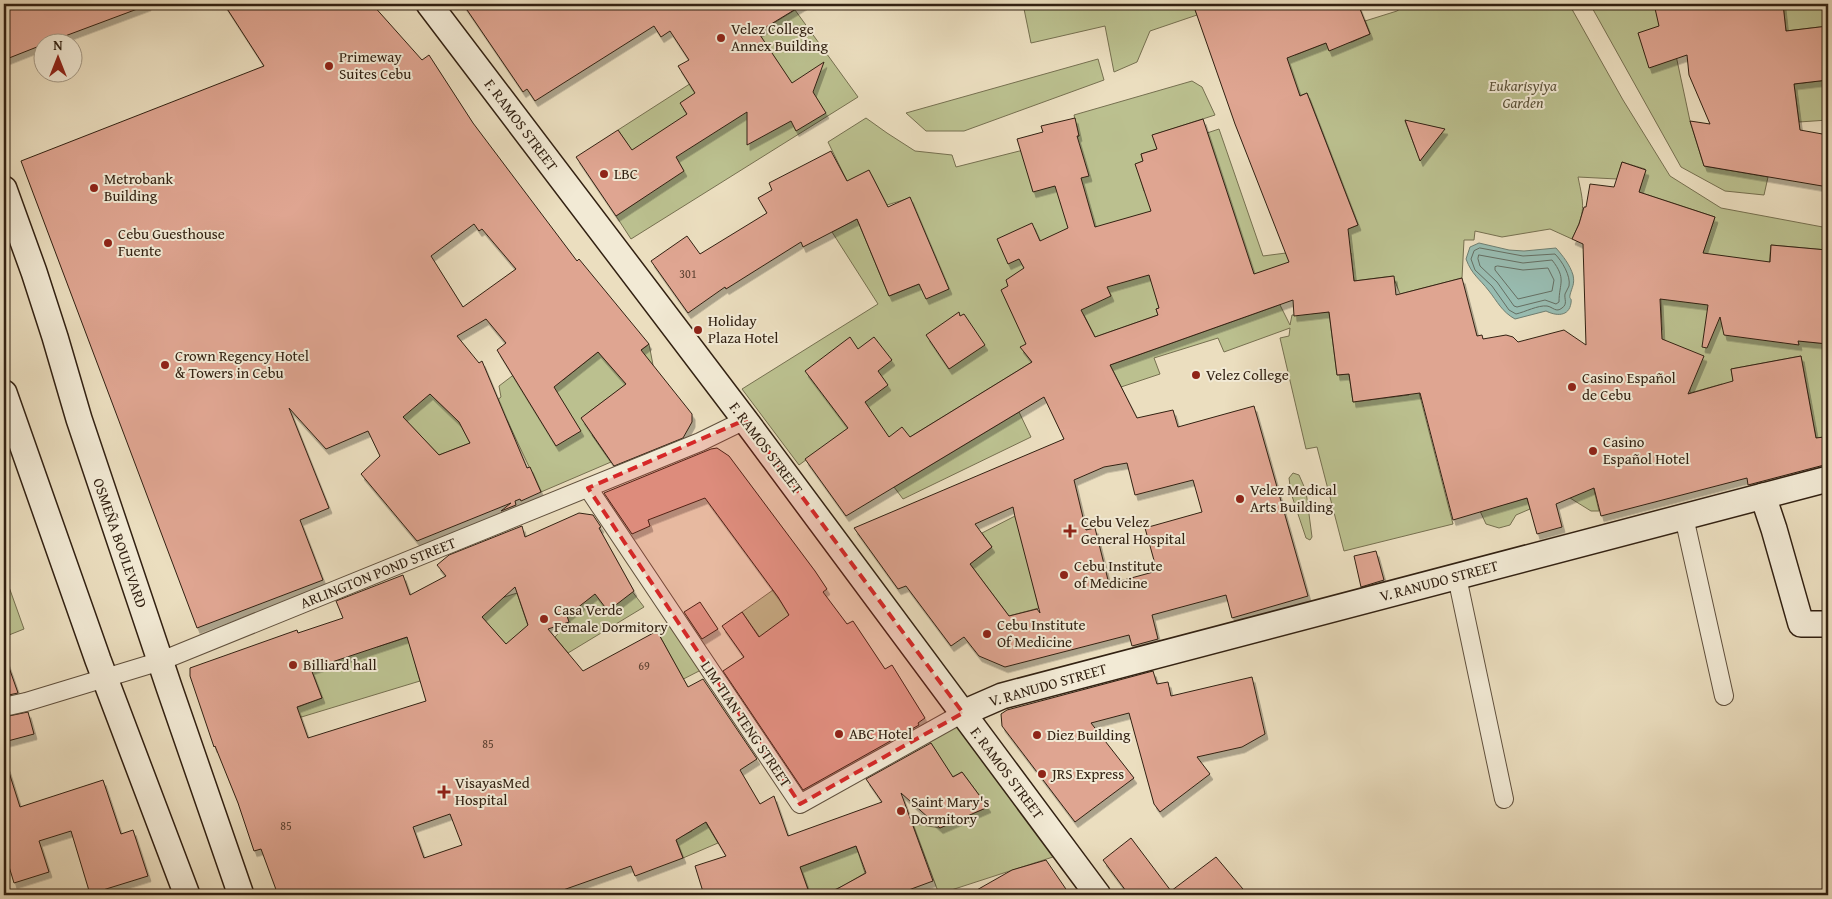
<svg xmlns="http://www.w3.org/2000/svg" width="1832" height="899" font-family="'Gentium Book Plus',serif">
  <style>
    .green { fill: #bbc08f; stroke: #767050; fill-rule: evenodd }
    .water { fill: #98bcb1; stroke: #6f7e71 }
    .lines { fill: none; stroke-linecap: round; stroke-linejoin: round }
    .shore { stroke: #656e62; stroke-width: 1 }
    .building { fill: #dfa591; stroke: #322112; fill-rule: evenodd; filter: url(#shadow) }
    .street-casing { stroke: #60503d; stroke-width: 20 }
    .secondary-casing { stroke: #322112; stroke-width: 28 }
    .street { stroke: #f2ead5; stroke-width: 18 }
    .secondary { stroke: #f2ead5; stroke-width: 25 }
    .marked { fill: #d62828; fill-opacity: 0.2; stroke: #d62828; stroke-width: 4; stroke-dasharray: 10 6; stroke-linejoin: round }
    .poi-dot { fill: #8f2418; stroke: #f2ead5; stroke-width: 2 }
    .labels { text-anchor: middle; stroke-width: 4; stroke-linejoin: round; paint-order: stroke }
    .number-label { font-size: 12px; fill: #5d4232 }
    .poi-label { font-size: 15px; fill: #322112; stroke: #f2ead5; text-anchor: start }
    .park-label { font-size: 15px; font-style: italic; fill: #5b5138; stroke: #f2ead5 }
    .street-label { font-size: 15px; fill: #322112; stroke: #f2ead5 }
  </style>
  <defs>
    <filter id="shadow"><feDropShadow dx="3" dy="5.5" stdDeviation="0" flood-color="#0004"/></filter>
  </defs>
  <rect width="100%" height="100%" fill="#ebdebf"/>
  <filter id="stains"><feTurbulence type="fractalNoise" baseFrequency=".004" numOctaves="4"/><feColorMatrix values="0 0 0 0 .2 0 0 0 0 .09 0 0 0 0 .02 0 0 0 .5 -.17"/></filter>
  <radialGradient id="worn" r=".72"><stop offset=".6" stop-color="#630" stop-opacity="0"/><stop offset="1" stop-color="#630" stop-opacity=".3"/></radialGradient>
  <g class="green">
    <path d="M1023 4H1193L1197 15 1150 31 1137 62 1114 72 1105 26 1031 43Z"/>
    <path d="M1406 4H1569L1623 100 1670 176 1721 208 1828 228V297L1823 296 1827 250 1771 245 1762 337 1828 344V459L1824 437 1816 438 1801 356 1731 369 1736 396 1722 384 1690 393V389L1647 333 1662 330 1659 251 1699 264 1715 217 1639 192 1645 169 1622 162 1617 179 1578 177C1584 206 1586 211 1572 239L1550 229 1502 237 1475 231 1474 240H1464L1462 278 1400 294 1393 276 1354 281 1351 253 1297 259 1284 297 1280 305 1290 325 1292 315 1329 312 1337 375 1349 374 1353 402 1409 395 1404 355 1409 354 1453 524 1344 551 1317 447 1306 449 1280 338 1289 336 1290 328 1224 352 1218 338 1154 358 1160 374 1121 387 1110 365 1279 305 1267 270 1156 309 1158 315 1095 337 1084 315 1021 347 1032 362 910 437H889L848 429 799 465 742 389 878 304 832 232 857 219 889 296 919 284 910 198 887 205 847 181 828 142 866 118 887 133 915 151 952 155 956 167 1079 136 1074 115 1192 81 1202 87 1215 115 1153 135 1157 149 1141 154 1143 161 1136 164 1144 191 1152 189 1207 133 1219 129 1263 256 1286 253 1358 225 1307 93 1299 96 1282 44 1286 42 1295 55 1326 43 1352 42 1370 34 1365 21 1397 11ZM1405 121 1444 129 1420 160Z"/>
    <path d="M1590 4H1665L1690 121 1704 166 1768 177 1764 195 1725 191 1681 167Z"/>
    <path d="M1783 4H1828V26L1786 31Z"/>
    <path d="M795 10 858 97 631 239 616 216 657 188 618 130 713 69 709 63Z"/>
    <path d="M1098 59 1104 80 964 131H926L906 113Z"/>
    <path d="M1828 80V120L1799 122 1794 84Z"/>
    <path d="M649 344 653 365 589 412 599 430 592 435 611 462 541 492 507 420 470 443 439 455 403 417 409 364 456 380 436 400 465 427 501 397 499 386 524 367 546 360 563 380 598 352 615 371Z"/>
    <path d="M1019 412 1031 437 903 499 894 487Z"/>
    <path d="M1293 473 1299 475 1306 491 1312 537 1310 540 1306 538 1291 493 1289 478Z"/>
    <path d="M1592 481 1599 511H1591L1570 498Z"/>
    <path d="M1527 498 1530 509 1516 515 1510 525 1499 528 1486 524 1480 511Z"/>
    <path d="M1017 515 1039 608 1009 616 970 564 992 547 982 533Z"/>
    <path d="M4 573 24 629 4 637Z"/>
    <path d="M622 578 644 607 568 653 555 637 569 622 560 596 606 585Z"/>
    <path d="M773 590 790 614 778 663 742 612Z"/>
    <path d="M517 593 528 626 513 652 482 617 495 600Z"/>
    <path d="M365 616 377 647 408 637 420 681 285 722 282 713 322 698 310 667Z"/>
    <path d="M672 623 701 670 662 690 680 674 657 631Z"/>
    <path d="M961 718 1059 855 939 894 913 825 916 824 940 828 988 807 962 772 934 786 941 759 927 737Z"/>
    <path d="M703 818 718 843 683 858 675 837H680L692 831 689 826Z"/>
    <path d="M856 846 865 873C848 883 831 895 810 895L800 867Z"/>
  </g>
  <path class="water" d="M1479 243 1509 250 1524 251 1556 248C1563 256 1570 265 1573 275 1575 284 1572 287 1570 295 1569 301 1572 296 1571 303 1569 317 1556 316 1546 311L1515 319C1502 312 1497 301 1489 291 1479 278 1472 275 1466 259L1470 247Z"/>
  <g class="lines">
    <g class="shore">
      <path d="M1480 248 1523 256 1555 254C1562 261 1571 276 1569 286 1568 289 1566 291 1565 294 1564 299 1568 304 1562 308 1556 313 1553 307 1547 306 1538 305 1525 312 1516 314L1509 310 1492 286 1475 270 1471 259 1474 251Z"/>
      <path d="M1479 255 1523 263 1552 260C1567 279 1559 283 1559 302L1556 304 1545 300 1517 307 1514 306 1497 282 1480 266 1478 259Z"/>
      <path d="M1498 266 1523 270 1548 268 1554 280 1552 291 1518 299 1495 270V267Z"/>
    </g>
  </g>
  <g class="building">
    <path d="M4 4H148V5L49 42H42V45L4 60Z"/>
    <path d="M224 4H372L422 60 429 55 473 123 577 261 579 259 649 344 641 350 692 414V422L683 438 614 466 581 418 626 384 598 352 554 387 581 431 556 446 497 350 506 343 486 319 457 336 479 363 482 361 527 468 530 467 541 492 521 501 520 499 515 501 516 505 501 511 511 503 417 541 361 474 380 456 368 431 326 449 289 408 329 508 300 520 323 580 197 628 21 161 264 66ZM474 224 479 231 482 229 516 269 463 307 431 256ZM430 394 459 422 470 443 439 455 403 417Z"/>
    <path d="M463 4H804L758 32 792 83 824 62 813 92 826 113 796 131 791 121 747 145V112L676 157 684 171 616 216 576 157 618 130 632 150 687 114 680 103 695 93 678 66 689 60 670 31 661 37 654 26 535 101 527 89 523 92Z"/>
    <path d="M1193 4H1358L1370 34 1329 51 1326 43 1287 58 1300 96 1307 93 1358 225 1348 229 1354 281 1394 276 1396 295 1462 278 1477 336 1482 335 1483 339 1506 335 1513 337 1518 342 1564 330 1586 345 1583 244 1572 239 1579 224 1584 207H1586L1590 184 1614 187 1622 162 1646 170 1639 192 1715 217 1703 253 1770 262 1771 245 1827 250 1823 296 1828 297V344L1798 341 1799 345 1724 335 1720 317 1707 348 1702 347 1708 305 1660 299 1662 339 1704 356 1688 394 1733 381 1731 369 1801 356 1816 438 1824 437 1828 464 1748 485 1747 478 1601 516 1594 488 1556 504 1562 527 1537 534 1527 498 1453 520 1420 393 1353 402 1349 374 1337 375 1329 312 1294 316 1293 300 1110 365 1137 418 1173 410 1178 427 1254 406 1308 596 1232 618 1226 595 1152 615 1158 639 1132 646 1129 635 1005 667 979 656 964 637 951 646 906 586 898 589 854 528 1064 439 1044 397 846 516 805 459 848 428 805 371 850 337 858 349 874 337 892 360 878 371 888 385 865 402 889 437 902 427 910 437 1032 362 1020 347 1026 344 1001 290 1008 286 1006 280 1024 268 1019 259 1008 264 997 239 1032 223 1040 241 1068 228 1055 186 1033 192 1017 139 1043 132 1041 126 1075 118 1079 136H1077L1089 176 1081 178 1095 227 1151 211 1135 164 1143 161 1141 154 1157 149 1152 135 1203 119 1254 274 1289 262 1235 124ZM1149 275 1159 308 1156 309 1158 315 1095 337 1081 310 1111 296 1107 287ZM1127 463 1135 495 1193 480 1202 512 1145 528 1157 571 1109 584 1095 528 1086 530 1074 480 1104 467ZM1013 507 1015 517 1040 613 1037 609 1009 616 970 564 992 547 975 524Z"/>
    <path d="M1654 4H1783L1786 31 1828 26V80L1794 84 1800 130 1828 135V187L1704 166 1690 121 1710 124 1689 75 1687 55 1649 68 1638 33 1659 26Z"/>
    <path d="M1405 120 1445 129 1420 161Z"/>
    <path d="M831 151 847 181 869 170 888 207 910 197 949 289 926 299 919 284 889 296 857 219 803 247 801 242 726 289 725 287 688 313 651 261 687 236 700 254 767 213 758 198 772 190 769 183Z"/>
    <path d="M959 312 960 316 964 314 985 345 949 369 926 335Z"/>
    <path d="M717 448 729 456 815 571 827 589 823 592 847 624 853 621 885 669 892 665 925 718 918 723 919 725 803 790 723 671 744 657 722 626 742 612 759 637 789 615 778 597 705 498 648 520 650 526 632 534 604 493 711 449Z"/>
    <path d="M579 513 593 515 601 527 599 528 634 591 608 611 595 594 567 616 569 622 548 629 583 671 657 631 688 687 703 679 757 759 740 770 760 804 774 796 788 836 882 802 866 779 931 743 953 777 962 772 988 807 940 828 901 793 933 881 895 895H826L866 873 856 846 800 867 810 895H704L695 866 726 856 706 822 676 840 683 858 635 876 631 866 549 895H278L261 849 254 851 238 803 215 746 214 747 190 676V668L297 630 298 633 343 618 336 601 403 575 410 595 446 576 437 565 449 555 522 526 525 537ZM515 587 528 625 506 644 482 617ZM407 637 426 701 308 738 297 707 322 698 311 669ZM450 814 462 845 424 858 413 827Z"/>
    <path d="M1376 551 1384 580 1361 587 1354 556Z"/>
    <path d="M700 602 718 629 702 639 684 612Z"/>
    <path d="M4 659H6L18 693 4 696Z"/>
    <path d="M1153 671 1157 684 1168 682 1171 696 1252 677 1265 734 1242 747 1197 757 1210 774 1160 812 1154 804 1129 713 1091 723 1134 778 1075 822 1002 726 1001 714 1007 710Z"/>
    <path d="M28 712 34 734 4 742V717Z"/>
    <path d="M4 766H7L20 807 103 780 121 834 133 830 148 876 90 894 71 831 39 841 49 872 14 883 4 850Z"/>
    <path d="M1131 838 1171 891 1216 857 1248 895H1129L1103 860Z"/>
    <path d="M1046 860 1070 895H968L1012 870Z"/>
  </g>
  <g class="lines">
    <g class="street-casing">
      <g id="street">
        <path d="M588 488 800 804 963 713"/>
        <path d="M1684 517 1724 696"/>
        <path d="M1457 577 1504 799"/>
        <path d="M4 707 26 702 161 661 700 442 745 420"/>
      </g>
    </g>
    <g class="secondary-casing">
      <g id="secondary">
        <path d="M429 4 745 420 1098 895"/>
        <path d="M4 189 34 272 55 337 79 419 169 687 241 895"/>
        <path d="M4 393 98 660 187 895"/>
        <path d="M1763 496 1774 529 1801 624H1828"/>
        <path d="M963 713 1002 696 1828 479"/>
      </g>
    </g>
    <use href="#street" class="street"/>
    <use href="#secondary" class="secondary"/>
  </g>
  <path class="marked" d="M745 420 963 713 800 804 588 488Z"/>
  <g class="poi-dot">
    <circle cx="721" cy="38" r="5"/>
    <circle cx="329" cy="66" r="5"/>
    <circle cx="604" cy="174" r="5"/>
    <circle cx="94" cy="188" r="5"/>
    <circle cx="108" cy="243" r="5"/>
    <circle cx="698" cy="330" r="5"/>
    <circle cx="165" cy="365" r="5"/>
    <circle cx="1196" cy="375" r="5"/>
    <circle cx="1572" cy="387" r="5"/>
    <circle cx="1593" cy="451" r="5"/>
    <circle cx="1240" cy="499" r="5"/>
    <path d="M1067.5 523.5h5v5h5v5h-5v5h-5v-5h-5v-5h5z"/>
    <circle cx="1064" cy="575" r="5"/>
    <circle cx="544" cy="619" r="5"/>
    <circle cx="987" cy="634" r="5"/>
    <circle cx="293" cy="665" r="5"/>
    <circle cx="839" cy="734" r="5"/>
    <circle cx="1037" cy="735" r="5"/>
    <circle cx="1042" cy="774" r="5"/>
    <path d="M441.5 784.5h5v5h5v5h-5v5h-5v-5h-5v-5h5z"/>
    <circle cx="901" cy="811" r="5"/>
  </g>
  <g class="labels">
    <g class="number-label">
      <text x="688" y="278">301</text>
      <text x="644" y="670">69</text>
      <text x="488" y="748">85</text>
      <text x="286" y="830">85</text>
    </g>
    <g class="poi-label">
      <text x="731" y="34">Velez College<tspan x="731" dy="17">Annex Building</tspan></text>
      <text x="339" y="62">Primeway<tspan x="339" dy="17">Suites Cebu</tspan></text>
      <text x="614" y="179">LBC</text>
      <text x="104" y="184">Metrobank<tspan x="104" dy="17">Building</tspan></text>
      <text x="118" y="239">Cebu Guesthouse<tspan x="118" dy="17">Fuente</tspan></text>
      <text x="708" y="326">Holiday<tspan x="708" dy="17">Plaza Hotel</tspan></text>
      <text x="175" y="361">Crown Regency Hotel<tspan x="175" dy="17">&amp; Towers in Cebu</tspan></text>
      <text x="1206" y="380">Velez College</text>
      <text x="1582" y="383">Casino Español<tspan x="1582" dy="17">de Cebu</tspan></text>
      <text x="1603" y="447">Casino<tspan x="1603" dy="17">Español Hotel</tspan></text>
      <text x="1250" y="495">Velez Medical<tspan x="1250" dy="17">Arts Building</tspan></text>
      <text x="1081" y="527">Cebu Velez<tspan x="1081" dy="17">General Hospital</tspan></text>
      <text x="1074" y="571">Cebu Institute<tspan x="1074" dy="17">of Medicine</tspan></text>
      <text x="554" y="615">Casa Verde<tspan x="554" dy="17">Female Dormitory</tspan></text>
      <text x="997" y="630">Cebu Institute<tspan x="997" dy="17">Of Medicine</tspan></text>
      <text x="303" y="670">Billiard hall</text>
      <text x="849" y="739">ABC Hotel</text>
      <text x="1047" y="740">Diez Building</text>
      <text x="1052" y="779">JRS Express</text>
      <text x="455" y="788">VisayasMed<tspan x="455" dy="17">Hospital</tspan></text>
      <text x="911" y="807">Saint Mary's<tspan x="911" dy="17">Dormitory</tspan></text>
    </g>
    <g class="park-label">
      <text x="1523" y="91">Eukarisyiya<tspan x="1523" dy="17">Garden</tspan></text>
    </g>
    <g class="street-label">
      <text transform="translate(521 125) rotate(53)" y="5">F. RAMOS STREET</text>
      <text transform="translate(766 448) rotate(53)" y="5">F. RAMOS STREET</text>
      <text transform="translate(120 543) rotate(71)" y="5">OSMEÑA BOULEVARD</text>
      <text transform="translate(378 573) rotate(-22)" y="5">ARLINGTON POND STREET</text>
      <text transform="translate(1439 581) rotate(-15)" y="5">V. RANUDO STREET</text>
      <text transform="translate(1048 685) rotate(-16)" y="5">V. RANUDO STREET</text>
      <text transform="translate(746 724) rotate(56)" y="5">LIM TIAN TENG STREET</text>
      <text transform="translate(1007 773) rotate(53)" y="5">F. RAMOS STREET</text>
    </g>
  </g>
  <rect width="1832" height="899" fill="none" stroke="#ebdebf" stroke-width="20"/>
  <rect x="5" y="5" width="1822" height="889" fill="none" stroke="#322112" stroke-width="2.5"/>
  <rect x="10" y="10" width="1812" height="879" fill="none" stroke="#322112"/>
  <g transform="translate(58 58)"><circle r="24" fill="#f2ead5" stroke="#a59a87"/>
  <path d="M0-4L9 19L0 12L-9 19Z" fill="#8f2418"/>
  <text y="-8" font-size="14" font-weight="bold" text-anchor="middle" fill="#322112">N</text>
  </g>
  <rect width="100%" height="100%" filter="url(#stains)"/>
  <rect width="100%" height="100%" fill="url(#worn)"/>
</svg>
